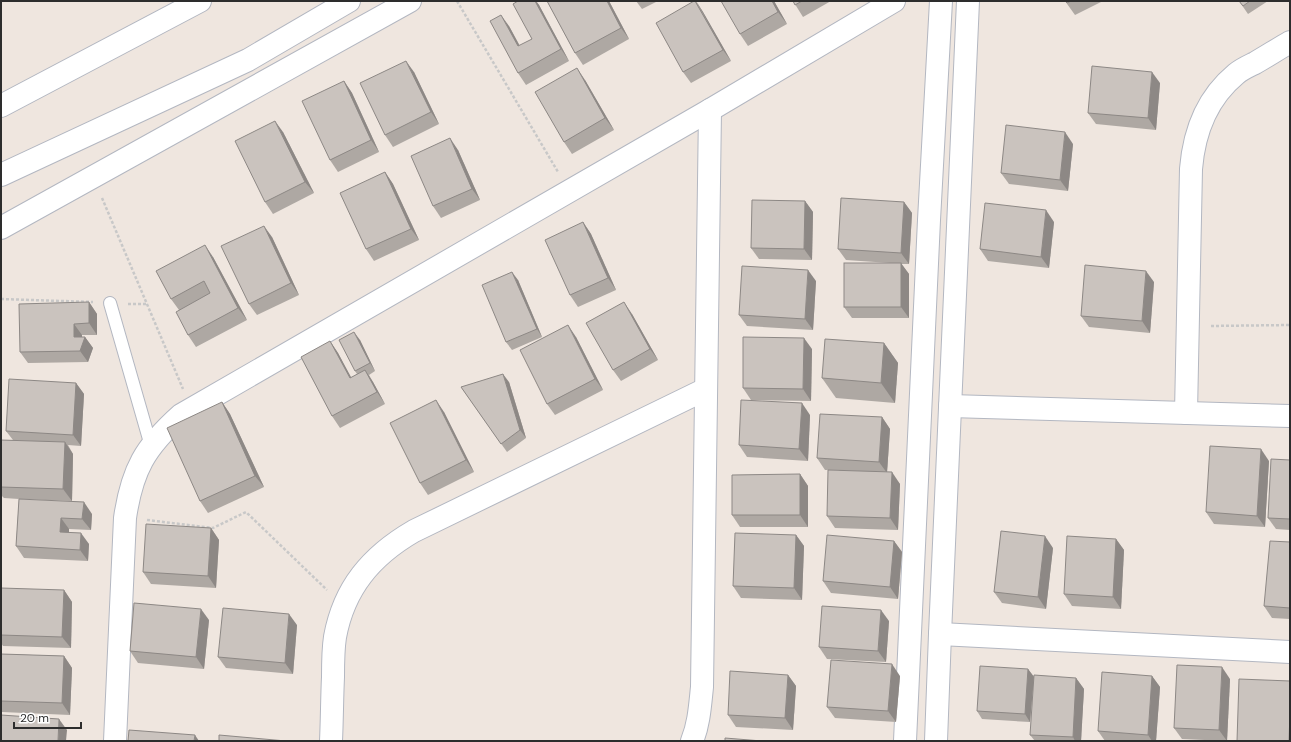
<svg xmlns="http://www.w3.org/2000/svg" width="1291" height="742" font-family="'DM Sans',sans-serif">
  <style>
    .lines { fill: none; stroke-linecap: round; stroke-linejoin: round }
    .lane-casing { stroke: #b3b7c1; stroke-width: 14 }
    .street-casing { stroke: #b3b7c1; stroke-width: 24 }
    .path { stroke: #c8c8c8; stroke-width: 2.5; stroke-dasharray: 3 2; stroke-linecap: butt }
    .lane { stroke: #fff; stroke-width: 12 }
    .street { stroke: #fff; stroke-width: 22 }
    .wall { fill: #aea8a3 }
    .shaded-wall { fill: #8d8885 }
    .building { fill: #cac3be; stroke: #8d8885 }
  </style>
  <rect width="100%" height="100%" fill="#efe6df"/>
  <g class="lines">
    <g class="lane-casing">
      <path id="lane" d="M110 303 151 446"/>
    </g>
    <g class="street-casing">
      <g id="street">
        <path d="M1 106 200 1"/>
        <path d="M1 175 248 60 349 1"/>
        <path d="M1 228 410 1"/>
        <path d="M950 406 1290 416"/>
        <path d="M1186 413 1191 169C1194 132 1207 98 1236 74 1242 69 1249 66 1255 63 1267 56 1278 49 1290 42"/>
        <path d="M940 634 1290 652"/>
        <path d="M115 741 125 518C132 470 145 447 181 415L710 110 894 1"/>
        <path d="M331 741C332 720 332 698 333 677 333 664 333 650 335 637 344 588 371 556 414 531L706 389"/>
        <path d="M692 741C699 724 700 706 702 687L710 110"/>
        <path d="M905 741 929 220 941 1"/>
        <path d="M936 741 940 634 968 1"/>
      </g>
    </g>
    <g class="path">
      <path d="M457 1 558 172"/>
      <path d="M102 198 183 389"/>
      <path d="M1 299 93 302"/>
      <path d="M128 304H147"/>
      <path d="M1211 326 1290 325"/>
      <path d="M147 520 213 528 246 512 327 590"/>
    </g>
    <use href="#lane" class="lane"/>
    <use href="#street" class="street"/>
  </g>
  <g class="wall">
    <path d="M518 1H536L539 5 569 61 526 85 518 73 509 26 520 46 532 39Z"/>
    <path d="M547 1H609L629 39 583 65 575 53Z"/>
    <path d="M636 1H658L642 9Z"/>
    <path d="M696 1 703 12 731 61 691 83 683 72Z"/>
    <path d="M774 1 787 24 748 46 740 34Z"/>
    <path d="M793 1H831L803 17Z"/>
    <path d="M1065 1H1103L1075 15Z"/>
    <path d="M1239 1H1268L1248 14Z"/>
    <path d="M414 72 439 124 393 147 385 135Z"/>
    <path d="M585 80 614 130 572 154 564 142Z"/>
    <path d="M344 81 352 93 379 152 338 172 330 160Z"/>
    <path d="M1160 83 1156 130 1096 124 1088 113Z"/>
    <path d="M283 132 314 193 273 214 265 202Z"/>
    <path d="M1073 144 1068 191 1009 184 1001 173Z"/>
    <path d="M458 150 480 200 441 218 433 206Z"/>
    <path d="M385 172 393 184 419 240 374 261 366 249Z"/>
    <path d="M805 201 813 212 812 260 759 259 751 248Z"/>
    <path d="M904 202 912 213 909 264H901L909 274V318H852L844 307 890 263 846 260 838 249Z"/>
    <path d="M583 222 591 234 616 290 578 307 570 295Z"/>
    <path d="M1054 222 1049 268 988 261 980 249Z"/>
    <path d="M272 237 299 295 257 315 249 304Z"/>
    <path d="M213 257 247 320 196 347 188 335 179 310 171 299Z"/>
    <path d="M518 280 542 337 512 350 506 342Z"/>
    <path d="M816 281 813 330 747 326 739 315Z"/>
    <path d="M1154 282 1150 333 1089 327 1081 316Z"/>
    <path d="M89 302 97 314V335H82V337H85L93 348 88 362 28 363 20 352Z"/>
    <path d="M632 314 658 360 621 381 613 370Z"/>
    <path d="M576 337 603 390 555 415 547 404Z"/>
    <path d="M360 340 375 371 369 375 373 382 385 404 340 428 332 416 330 341 338 353 351 378 357 374 355 371Z"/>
    <path d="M884 343 898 363 895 403 836 398 822 378Z"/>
    <path d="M812 349 811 401 751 400 743 388Z"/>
    <path d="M509 382 526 438 507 452 461 387Z"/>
    <path d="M76 383 84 394 81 446 68 445 73 454 72 501 19 499 92 514 91 530 69 529V532L89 544 88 561 24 558 16 546 19 499 4 498 1 495V440H13L6 431Z"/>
    <path d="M222 402 230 414 264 487 208 513 200 501Z"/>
    <path d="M444 412 474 472 428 495 420 483Z"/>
    <path d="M810 415 808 461 747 457 739 445Z"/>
    <path d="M882 417 890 429 887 472 900 484 898 530 835 528 827 516 839 470H825L817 458Z"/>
    <path d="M1290 460V530L1276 529 1268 518Z"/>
    <path d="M1269 461 1265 527 1214 524 1206 512Z"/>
    <path d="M800 474 808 486V527H740L732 515Z"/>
    <path d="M211 528 219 540 216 588 151 584 143 572Z"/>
    <path d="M796 535 804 546 802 600 741 598 733 586Z"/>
    <path d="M1116 539 1124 550 1121 609 1072 606 1064 594Z"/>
    <path d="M894 541 902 552 898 599 831 593 823 581Z"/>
    <path d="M1290 542V619L1272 618 1264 606Z"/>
    <path d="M1053 548 1046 609 1002 603 994 592Z"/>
    <path d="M64 590 72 602 71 648 3 646 1 643V635Z"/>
    <path d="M209 620 204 669 138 663 130 651Z"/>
    <path d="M889 621 886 662 827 659 819 647Z"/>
    <path d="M297 625 293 674 226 668 218 657Z"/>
    <path d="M1 654 64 656 72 668 70 715 2 712 1 711Z"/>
    <path d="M1028 669 1034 677 1030 722 982 719 977 711Z"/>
    <path d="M788 675 796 686 793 730 736 727 728 715Z"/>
    <path d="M900 676 896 722 835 718 827 707Z"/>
    <path d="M1152 676 1160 687 1156 741H1105L1098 731Z"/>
    <path d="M1076 678 1084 689 1081 741H1035L1030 735Z"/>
    <path d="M1230 679 1227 741 1182 739 1174 728Z"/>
  </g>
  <g class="shaded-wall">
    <path d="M535 1H536L539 5 569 61 561 49Z"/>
    <path d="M607 1H609L629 39 621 28Z"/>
    <path d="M696 1 703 12 731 61 723 50Z"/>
    <path d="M772 1H774L787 24 778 12Z"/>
    <path d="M501 15 509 26 526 58 518 46Z"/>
    <path d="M406 61 414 72 439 124 431 112Z"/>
    <path d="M577 68 585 80 614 130 605 118Z"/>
    <path d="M1152 72 1160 83 1156 130 1148 118Z"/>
    <path d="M344 81 352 93 379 152 371 140Z"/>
    <path d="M275 121 283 132 314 193 305 182Z"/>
    <path d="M1065 132 1073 144 1068 191 1060 180Z"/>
    <path d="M450 138 458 150 480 200 472 189Z"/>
    <path d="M385 172 393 184 419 240 411 229Z"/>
    <path d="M805 201 813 212 812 260 804 249Z"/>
    <path d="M904 202 912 213 909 264 901 253Z"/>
    <path d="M1046 210 1054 222 1049 268 1041 257Z"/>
    <path d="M583 222 591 234 616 290 608 278Z"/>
    <path d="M264 226 272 237 299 295 291 283Z"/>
    <path d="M205 245 213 257 247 320 238 308Z"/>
    <path d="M901 263 909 274V318L901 307Z"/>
    <path d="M808 270 816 281 813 330 805 319Z"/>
    <path d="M1146 271 1154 282 1150 333 1142 321Z"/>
    <path d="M512 272 518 280 542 337 537 329Z"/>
    <path d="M89 302 97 314V335L89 323Z"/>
    <path d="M624 302 632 314 658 360 650 349Z"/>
    <path d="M74 324 82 335V345L85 337 93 348 88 362 80 351 74 337Z"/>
    <path d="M568 325 576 337 603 390 595 379Z"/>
    <path d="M354 332 360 340 375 371 370 363Z"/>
    <path d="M804 338 812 349 811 401 803 389Z"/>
    <path d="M330 341 338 353 358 390 350 378Z"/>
    <path d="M884 343 898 363 895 403 881 383Z"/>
    <path d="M365 370 373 382 385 404 377 392Z"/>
    <path d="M503 374 509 382 526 438 520 430Z"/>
    <path d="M76 383 84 394 81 446 73 435Z"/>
    <path d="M436 400 444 412 474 472 466 460Z"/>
    <path d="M222 402 230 414 264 487 255 476Z"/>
    <path d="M802 403 810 415 808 461 799 449Z"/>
    <path d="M882 417 890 429 887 473 879 462Z"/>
    <path d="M65 442 73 454 72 501 63 489Z"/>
    <path d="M1261 449 1269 461 1265 527 1257 516Z"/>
    <path d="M892 472 900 484 898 530 890 518Z"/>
    <path d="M800 474 808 486V527L800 515Z"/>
    <path d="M84 502 92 514 91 530 82 519Z"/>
    <path d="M61 518 69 529V543L60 532Z"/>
    <path d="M211 528 219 540 216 588 208 576Z"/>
    <path d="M81 533 89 544 88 561 80 550Z"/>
    <path d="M796 535 804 546 802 600 794 588Z"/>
    <path d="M1045 536 1053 548 1046 609 1038 597Z"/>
    <path d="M1116 539 1124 550 1121 609 1113 597Z"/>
    <path d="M894 541 902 552 898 599 890 587Z"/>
    <path d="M64 590 72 602 71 648 62 637Z"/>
    <path d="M201 609 209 620 204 669 196 657Z"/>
    <path d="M881 610 889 621 886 662 878 651Z"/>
    <path d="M289 614 297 625 293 674 285 663Z"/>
    <path d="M64 656 72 668 70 715 62 703Z"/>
    <path d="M892 664 900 676 896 722 888 711Z"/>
    <path d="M1222 667 1230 679 1227 741 1219 730Z"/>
    <path d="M1028 669 1034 677 1030 722 1025 714Z"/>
    <path d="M788 675 796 686 793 730 785 718Z"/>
    <path d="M1152 676 1160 687 1156 741H1152L1148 735Z"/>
    <path d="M1076 678 1084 689 1081 741H1075L1073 737Z"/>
    <path d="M1290 712V741H1289Z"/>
    <path d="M59 719 67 730 66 741H58Z"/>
    <path d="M195 735 199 741H194Z"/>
  </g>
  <g class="building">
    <path d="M518 1H535L561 49 518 73 490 21 501 15 518 46 532 39 513 4Z"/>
    <path d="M547 1H607L621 28 575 53Z"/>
    <path d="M694 1H695L723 50 683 72 656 23Z"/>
    <path d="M721 1H772L778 12 740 34Z"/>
    <path d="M793 1H802L795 5Z"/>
    <path d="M1065 1H1071L1067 3Z"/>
    <path d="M1239 1H1250L1243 6Z"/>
    <path d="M406 61 431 112 385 135 360 83Z"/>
    <path d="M1092 66 1152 72 1148 118 1088 113Z"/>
    <path d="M577 68 605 118 564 142 535 92Z"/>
    <path d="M344 81 371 140 330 160 302 101Z"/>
    <path d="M275 121 305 182 265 202 235 141Z"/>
    <path d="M1006 125 1065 132 1060 180 1001 173Z"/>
    <path d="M450 138 472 189 433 206 411 156Z"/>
    <path d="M385 172 411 229 366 249 340 193Z"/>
    <path d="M841 198 904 202 901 253 838 249Z"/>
    <path d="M752 200 805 201 804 249 751 248Z"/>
    <path d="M985 203 1046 210 1041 257 980 249Z"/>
    <path d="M583 222 608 278 570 295 545 240Z"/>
    <path d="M264 226 291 283 249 304 221 246Z"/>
    <path d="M205 245 238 308 188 335 176 312 210 293 204 281 171 299 156 271Z"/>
    <rect x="844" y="263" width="57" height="44"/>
    <path d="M1085 265 1146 271 1142 321 1081 316Z"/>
    <path d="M742 266 808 270 805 319 739 315Z"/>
    <path d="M512 272 537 329 506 342 482 285Z"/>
    <path d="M89 302V323L74 324V337H85L80 351 20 352 19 304Z"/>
    <path d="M624 302 650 349 613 370 586 323Z"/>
    <path d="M568 325 595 379 547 404 520 350Z"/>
    <path d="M354 332 370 363 355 371 339 340Z"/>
    <path d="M743 337 804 338 803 389 743 388Z"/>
    <path d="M825 339 884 343 881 383 822 378Z"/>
    <path d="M330 341 350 378 365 370 377 392 332 416 301 357Z"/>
    <path d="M503 374 520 430 501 444 461 387Z"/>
    <path d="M9 379 76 383 73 435 6 431Z"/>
    <path d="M436 400 466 460 420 483 390 423Z"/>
    <path d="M741 400 802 403 799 449 739 445Z"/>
    <path d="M222 402 255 476 200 501 167 428Z"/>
    <path d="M820 414 882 417 879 462 817 458Z"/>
    <path d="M1 440 65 442 63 489 1 487Z"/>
    <path d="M1210 446 1261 449 1257 516 1206 512Z"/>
    <path d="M1271 459 1290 460V519L1268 518Z"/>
    <path d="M828 470 892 472 890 518 827 516Z"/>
    <path d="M800 474V515H732V475Z"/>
    <path d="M19 499 84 502 82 519 61 518 60 532 81 533 80 550 16 546Z"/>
    <path d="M146 524 211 528 208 576 143 572Z"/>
    <path d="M1001 531 1045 536 1038 597 994 592Z"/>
    <path d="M735 533 796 535 794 588 733 586Z"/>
    <path d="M827 535 894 541 890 587 823 581Z"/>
    <path d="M1067 536 1116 539 1113 597 1064 594Z"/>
    <path d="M1270 541 1290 542V608L1264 606Z"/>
    <path d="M1 588 64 590 62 637 1 635Z"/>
    <path d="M134 603 201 609 196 657 130 651Z"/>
    <path d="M822 606 881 610 878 651 819 647Z"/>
    <path d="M223 608 289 614 285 663 218 657Z"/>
    <path d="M1 654 64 656 62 703 1 701Z"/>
    <path d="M831 660 892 664 888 711 827 707Z"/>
    <path d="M1177 665 1222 667 1219 730 1174 728Z"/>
    <path d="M980 666 1028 669 1025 714 977 711Z"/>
    <path d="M730 671 788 675 785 718 728 715Z"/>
    <path d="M1102 672 1152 676 1148 735 1098 731Z"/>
    <path d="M1034 675 1076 678 1073 737 1030 735Z"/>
    <path d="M1239 679 1290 681V712L1289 741H1237Z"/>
    <path d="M1 715 59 719 58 741H1Z"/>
    <path d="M129 730 195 735 194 741H128Z"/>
    <path d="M219 735 286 741H219Z"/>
    <path d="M725 738 762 741H725Z"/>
  </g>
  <rect width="1291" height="742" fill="none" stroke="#2d2d2d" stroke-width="4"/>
  <path d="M14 722v6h67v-6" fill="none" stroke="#2d2d2d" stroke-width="2"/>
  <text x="20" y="722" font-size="12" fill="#2d2d2d" stroke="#ffffff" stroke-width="3" paint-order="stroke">20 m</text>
</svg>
